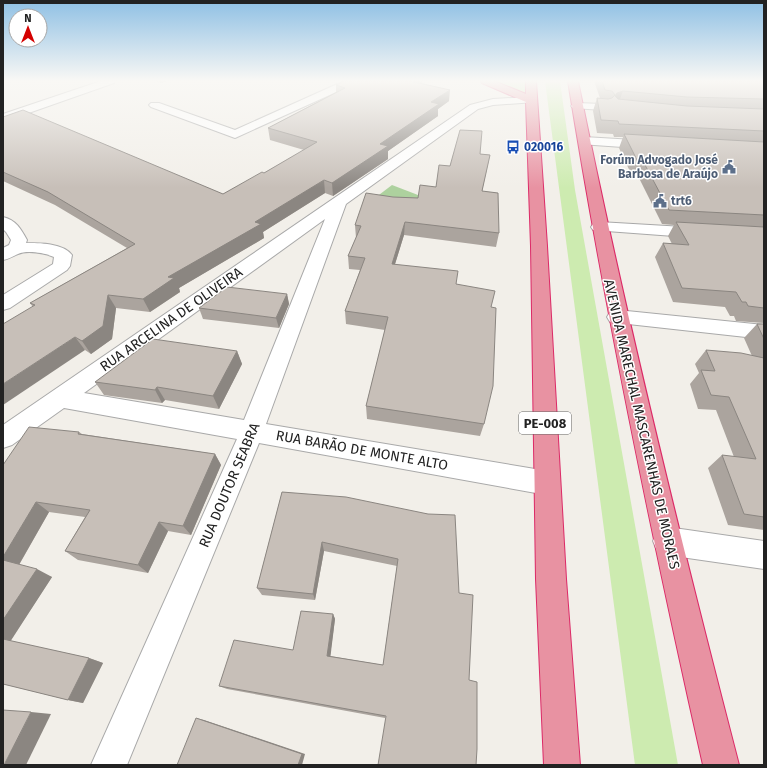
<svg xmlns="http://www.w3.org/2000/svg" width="767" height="768" font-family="'Fira Sans',sans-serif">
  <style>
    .grass { fill: #cdebb0 }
    .forest { fill: #add19e }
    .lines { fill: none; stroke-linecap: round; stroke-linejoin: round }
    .minor-casing { stroke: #a9a9a9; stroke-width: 2 }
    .highway-casing { stroke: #dc2a67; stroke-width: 2 }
    .minor { fill: #fff; fill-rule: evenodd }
    .highway { fill: #e892a2; fill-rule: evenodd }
    .wall { fill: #aba49e }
    .shaded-wall { fill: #8b8681 }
    .building { fill: #c7bfb8; stroke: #8b8681 }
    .labels { text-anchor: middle; stroke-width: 3; stroke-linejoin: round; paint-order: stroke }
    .far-transit-label { font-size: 12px; font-weight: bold; fill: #164399; stroke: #fff; text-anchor: start }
    .far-service-label { font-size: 12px; font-weight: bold; fill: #4e5e75; stroke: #fff; text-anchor: end }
    .shield { fill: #fff; stroke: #646464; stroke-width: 1 }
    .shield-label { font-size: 13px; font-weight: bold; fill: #222 }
    .street-label { font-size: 14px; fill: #222; stroke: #fff }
  </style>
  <rect width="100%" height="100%" fill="#f2efe9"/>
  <g class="grass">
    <path d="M495 81H527L528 96Z"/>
    <path d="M545 81H560L575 190 678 765H635Z"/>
  </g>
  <path class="forest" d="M392 185 431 200 371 201Z"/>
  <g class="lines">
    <g class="minor-casing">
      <g id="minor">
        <path d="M101 81H115L114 83 3 122V114Z"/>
        <path d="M344 81H357L356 83 235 138 151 107 149 105 151 103H159L235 130Z"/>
        <path d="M531 97 535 98 537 100 535 102 493 105 478 109 346 204 266 424 547 471 556 475 560 483 556 491 547 495 259 443 127 765H91L237 439 64 408 12 445 3 448V425L470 105 493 99ZM325 219 244 420 84 393Z"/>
        <path d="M577 103 603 104 607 105 609 107 607 109 603 110 573 108 571 106 573 104Z"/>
        <path d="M584 137 651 141 656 142 657 145 656 148 651 149 580 144 578 141 580 138Z"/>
        <path d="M3 217C16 220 21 229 27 240L26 243C39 243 63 243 72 255L70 266 67 270 10 308 3 310V295L53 264 54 257C45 253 27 250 18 254 13 256 9 259 3 260V248L9 245 11 240 6 232 3 229Z"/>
        <path d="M599 222 701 228 707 230 709 233 707 236 701 238 593 230 591 227 593 224Z"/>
        <path d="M617 310 764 325V339L610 322 607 317 610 312Z"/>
        <path d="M667 527 764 541V569L667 555 657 551 653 541 657 531Z"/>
      </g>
    </g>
    <g class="highway-casing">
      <g id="highway">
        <path d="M481 81H494L526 94V81H536L547 246 566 579 580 765H544L536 579 531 246 526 102 482 83Z"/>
        <path d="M568 81H578C624 311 680 538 739 765H703C652 538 605 311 568 81Z"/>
      </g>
    </g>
    <use href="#minor" class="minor"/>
    <use href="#highway" class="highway"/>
  </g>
  <g class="wall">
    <path d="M155 81H167L161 83Z"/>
    <path d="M344 81H422V83L449 101 438 109V116L388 151V159L333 196 325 193 263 232 264 238 179 288 180 292 150 312 116 308 112 339 91 354 85 350 33 307 30 303 127 248 55 205 3 181V117L223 194 264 173 304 150 270 140 268 128 336 92V85Z"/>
    <path d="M594 81H764V323L736 321 734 316H730L725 307 673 302 655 257 663 243 672 244 668 236 674 225 662 224 639 178H633L619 148 623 137H614L613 134 597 133 593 111 597 98H600Z"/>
    <path d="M480 154 490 155 482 191 499 233 496 247 404 235 395 264 456 284 491 307 484 424 480 436 367 419 366 406 385 330 346 324 345 311 360 270 349 269 348 256 356 238 355 225 393 197 418 198 436 187 450 166Z"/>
    <path d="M287 294 289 304 279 328 203 319 199 308Z"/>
    <path d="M757 324H764V530L728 525 708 468 722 455 734 457 716 410 698 409 690 384 699 373 695 364 706 350 752 356 744 338Z"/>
    <path d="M237 351 242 364 219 409 165 400 162 403 104 395 95 382Z"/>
    <path d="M79 432 82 434 215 454 221 465 191 535 168 531 148 573 78 560 65 551 85 517 49 512 19 565 52 577 10 641 89 658 103 663 83 703 68 700 3 684V465Z"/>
    <path d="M282 492 428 514 385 718 227 689 219 686 293 650 333 614 335 619 330 656 383 665 397 566 324 551 315 600 262 595 257 588Z"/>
  </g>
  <g class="shaded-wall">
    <path d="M160 81H167L161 83Z"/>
    <path d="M409 81H422V84Z"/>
    <path d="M450 90 449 101 438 109V116L388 151V159L333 196 332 183 431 102Z"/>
    <path d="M623 91 618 104 615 96 617 93Z"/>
    <path d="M324 180 325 193 263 232 264 238 179 288 180 292 150 312 143 299 168 277 255 222Z"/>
    <path d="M405 222 404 235 391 277 392 264Z"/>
    <path d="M287 294 289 304 279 328 276 318Z"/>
    <path d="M108 295 116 308 112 339 91 354 82 341Z"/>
    <path d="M75 337 85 350 3 405V384Z"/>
    <path d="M237 351 242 364 219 409 213 396Z"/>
    <path d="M157 387 165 400 162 403 155 390Z"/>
    <path d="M215 454 221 465 191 535 183 526Z"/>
    <path d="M36 502 49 512 17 568 3 561V557Z"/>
    <path d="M159 522 168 531 148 573 138 565Z"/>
    <path d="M322 542 324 551 315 600 313 594Z"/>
    <path d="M37 569 52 577 10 642 3 640V620Z"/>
    <path d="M333 614 335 619 330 660 327 656Z"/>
    <path d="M89 658 103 663 83 703 68 700Z"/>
    <path d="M31 712 51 714 26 765H4Z"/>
    <path d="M196 718 204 720 305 754 302 765H298Z"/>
  </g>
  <g class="building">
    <path d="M344 81H410L450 90 431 102 439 104 380 144 388 146 332 183 324 180 255 222 261 224 168 277 174 278 143 299 108 295 103 326 82 341 75 337 3 384V324L35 305 30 303 135 244 48 192 3 172V117L23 110 223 194 262 172 264 173 317 142 268 128 345 88 336 85Z"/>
    <path d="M602 81H764V99L687 97 623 91 617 93 615 96 618 99 687 106 764 109V131L619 124 618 121 601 120 597 98 608 99 612 98 615 95 612 91 605 90Z"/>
    <path d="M460 130 482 131 480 154 490 155 482 191 498 193 499 233 405 222 392 264 458 271 456 284 495 291 491 307 496 308 493 386 484 424 366 406 388 317 345 311 365 258 348 256 361 226 355 225 366 193 393 197 418 198 420 185 436 187 439 165 450 166Z"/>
    <path d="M624 134 764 142V215L669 210 645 165 639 164Z"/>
    <path d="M676 222 764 227V308L748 306 746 302H742L736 292 682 288 663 243 689 245Z"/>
    <path d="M227 287 287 294 276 318 199 308Z"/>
    <path d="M757 324H764V339Z"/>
    <path d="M153 339 237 351 213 396 157 387 155 390 95 382Z"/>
    <path d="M706 350 741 353 764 358V517L744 514 722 455 756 459 729 397 711 395 701 370 715 371Z"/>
    <path d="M29 427 79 432 78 434 215 454 183 526 159 522 138 565 65 551 90 510 36 502 3 557V465Z"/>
    <path d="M282 492 346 497 428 514 455 515 459 593 473 595 469 680 477 682V749L476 765H378L386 716 219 686 234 640 293 650 301 611 333 614 327 656 383 665 398 559 322 542 313 594 257 588Z"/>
    <path d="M3 560 37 569 3 620Z"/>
    <path d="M3 639 89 658 68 700 3 684Z"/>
    <path d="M3 710 31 712 4 765H3Z"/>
    <path d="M196 718 302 754 298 765H177Z"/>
  </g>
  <linearGradient id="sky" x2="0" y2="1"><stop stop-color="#8fc0e4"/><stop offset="0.43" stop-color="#f9f8f5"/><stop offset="1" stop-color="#f9f8f5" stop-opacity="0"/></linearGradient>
  <rect width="767" height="188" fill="url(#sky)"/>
  <defs>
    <g id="bus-bare" transform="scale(1.08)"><path d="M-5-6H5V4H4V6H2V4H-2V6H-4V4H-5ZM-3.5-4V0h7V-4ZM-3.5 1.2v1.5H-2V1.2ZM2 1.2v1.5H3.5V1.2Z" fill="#1a4fb4" stroke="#fff" stroke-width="2.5" paint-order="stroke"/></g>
    <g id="civic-bare" transform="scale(1.08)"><path d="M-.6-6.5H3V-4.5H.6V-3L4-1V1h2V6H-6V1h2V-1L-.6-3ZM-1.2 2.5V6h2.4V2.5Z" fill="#5c6f8a" stroke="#fff" stroke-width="2.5" paint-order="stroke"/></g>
  </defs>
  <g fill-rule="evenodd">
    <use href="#bus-bare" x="513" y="147"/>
    <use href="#civic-bare" x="729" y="167"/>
    <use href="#civic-bare" x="660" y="201"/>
  </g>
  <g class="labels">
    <g class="far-transit-label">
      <text x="524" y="151">020016</text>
    </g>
    <g class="far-service-label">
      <text x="718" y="164">Forúm Advogado José<tspan x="718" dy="14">Barbosa de Araújo</tspan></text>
      <text x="671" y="205" text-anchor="start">trt6</text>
    </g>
    <rect class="shield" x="519" y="412" width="52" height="22" rx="3"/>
    <g class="shield-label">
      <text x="545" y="428">PE-008</text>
    </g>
    <g class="street-label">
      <text transform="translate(171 319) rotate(-35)" y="5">RUA ARCELINA DE OLIVEIRA</text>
      <text transform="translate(642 424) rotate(77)" y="5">AVENIDA MARECHAL MASCARENHAS DE MORAES</text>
      <text transform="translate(362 450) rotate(10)" y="5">RUA BARÃO DE MONTE ALTO</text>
      <text transform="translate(229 485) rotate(-67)" y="5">RUA DOUTOR SEABRA</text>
    </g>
  </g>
  <rect width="767" height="768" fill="none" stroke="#222222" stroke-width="8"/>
  <g transform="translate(28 28)"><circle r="19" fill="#ffffff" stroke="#a7a7a7"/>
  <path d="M0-3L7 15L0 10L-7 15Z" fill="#d40000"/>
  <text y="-6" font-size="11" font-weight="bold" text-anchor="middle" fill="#222222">N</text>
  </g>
</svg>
